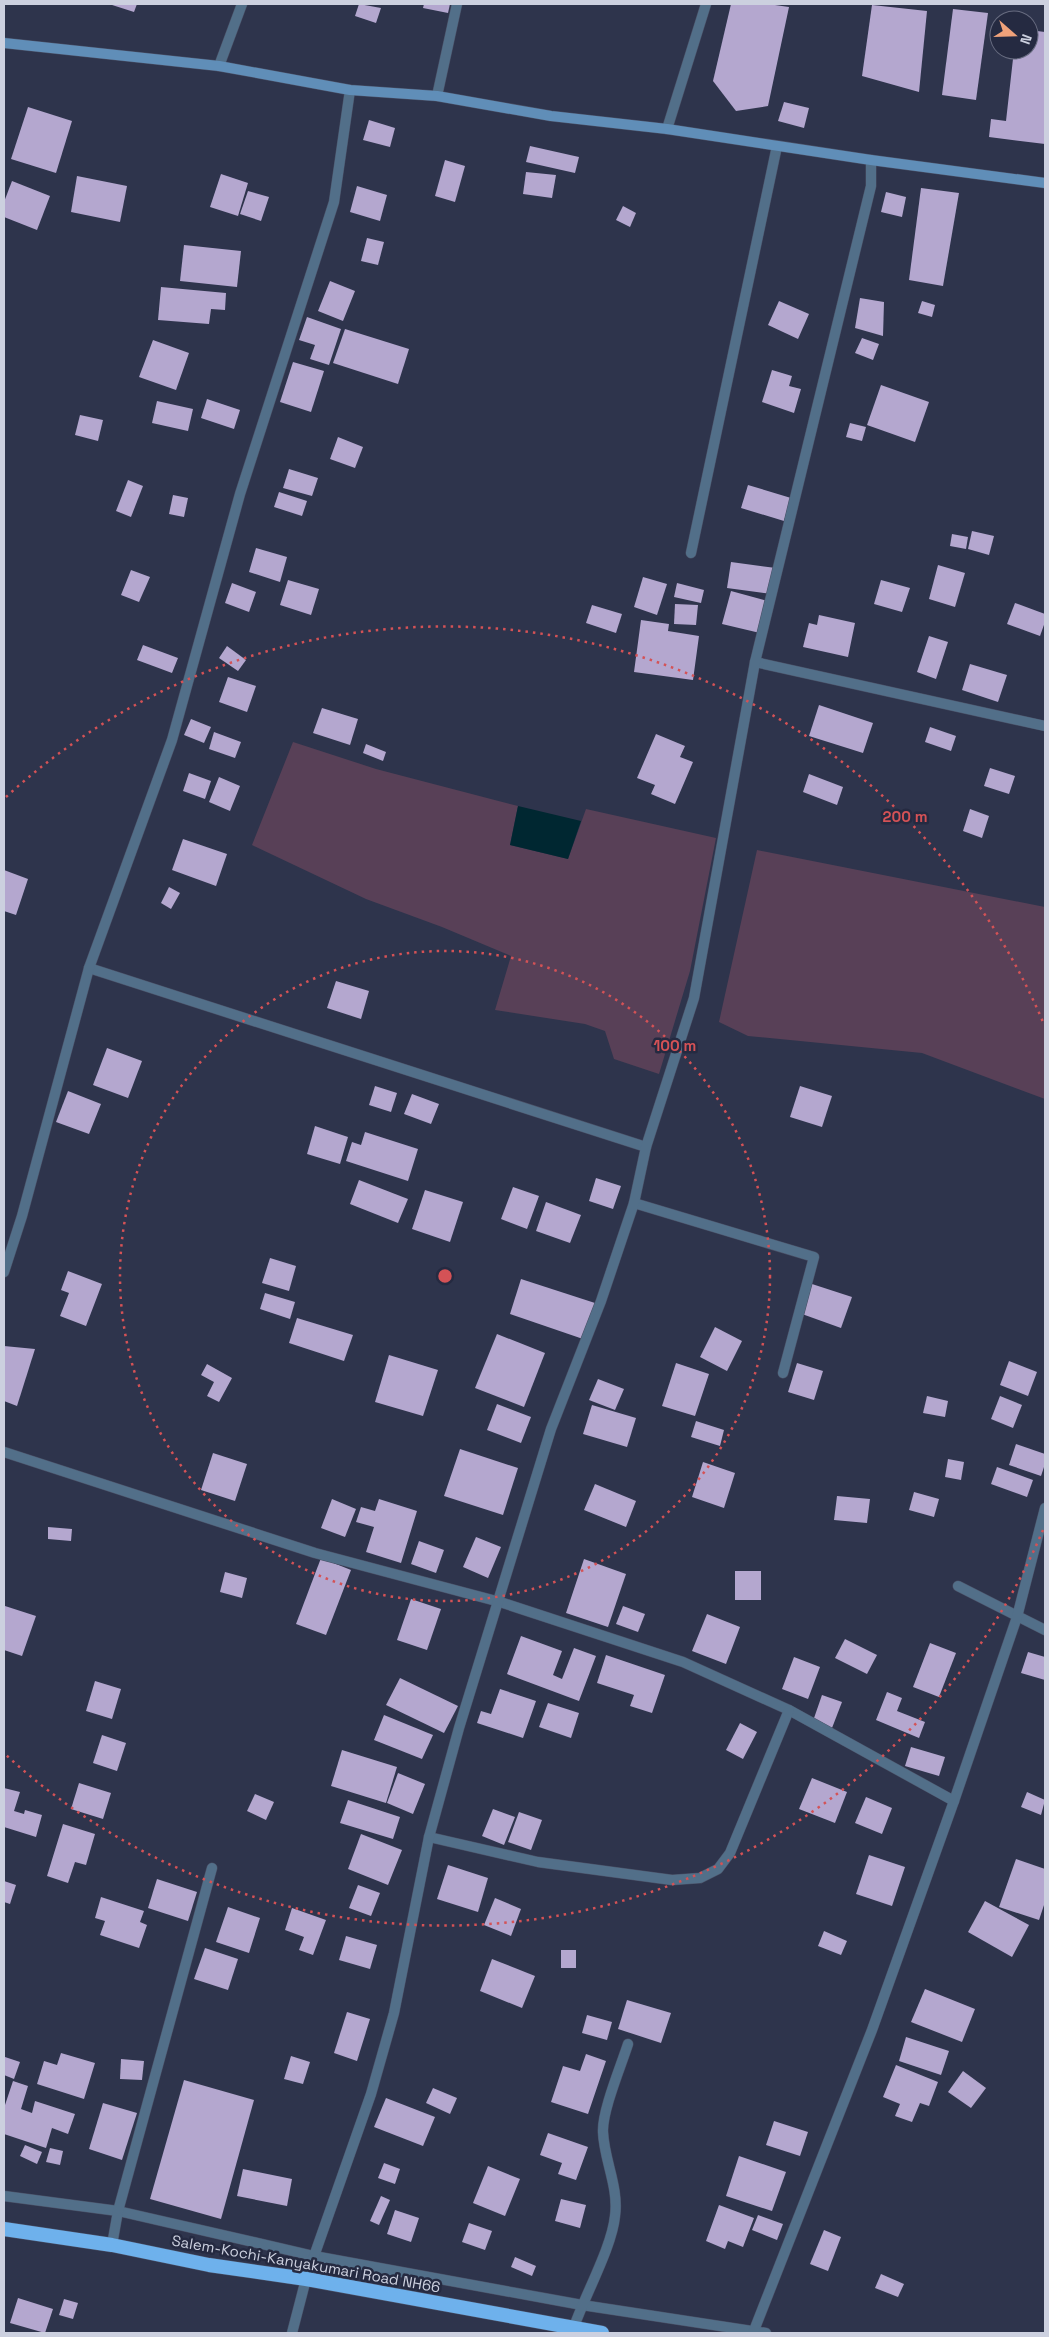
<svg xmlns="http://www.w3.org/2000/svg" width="1049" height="2337" font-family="'Space Grotesk',sans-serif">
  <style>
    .green { fill: #584057 }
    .water { fill: #002731 }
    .building { fill: #b4a7cf }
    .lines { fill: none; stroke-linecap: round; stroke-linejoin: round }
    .minor-casing { stroke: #4a5066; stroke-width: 11 }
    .tertiary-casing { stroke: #4a5066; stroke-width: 11 }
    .secondary-casing { stroke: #4a5066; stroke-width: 11 }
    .trunk-casing { stroke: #4a5066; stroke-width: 15 }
    .minor { stroke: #526f89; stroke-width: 10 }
    .tertiary { stroke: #526f89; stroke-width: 10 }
    .secondary { stroke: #608eb8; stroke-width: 10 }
    .trunk { stroke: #6eb1ec; stroke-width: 14 }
    .ring { fill: none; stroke: #d45256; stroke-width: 2.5; stroke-dasharray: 2.5 5 }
    .labels { text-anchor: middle; stroke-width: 5; stroke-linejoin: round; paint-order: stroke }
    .street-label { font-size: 15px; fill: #ccd0df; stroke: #252a41 }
    .centre { fill: #d45256; stroke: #252a41; stroke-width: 2.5 }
    .ring-label { font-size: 15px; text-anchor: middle; font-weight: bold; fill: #d45256; stroke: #252a41; stroke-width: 5; stroke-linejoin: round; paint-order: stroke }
  </style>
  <rect width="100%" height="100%" fill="#2e344c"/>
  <g class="green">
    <path d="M293 742 376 769 518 806 510 845 568 859 586 809 716 838 690 971 659 1074 614 1059 605 1031 585 1024 495 1010 511 956 442 927 366 899 252 845Z"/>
    <path d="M757 850 1045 907V1099L922 1053 748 1036 719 1022Z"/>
  </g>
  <path class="water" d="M518 806 581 821 568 859 510 845Z"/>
  <g class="building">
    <path d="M109 4H137L134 12Z"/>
    <path d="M359 4 381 8 376 23 355 16Z"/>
    <path d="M424 4H450L448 13 423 8Z"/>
    <path d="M731 4H768L789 7 768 106 736 111 713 81Z"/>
    <path d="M872 5 927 11 919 92 862 76Z"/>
    <path d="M953 9 988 13 976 100 942 95Z"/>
    <path d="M1029 30 1045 32V144L989 137 991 119 1006 121 1014 50H1029Z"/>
    <path d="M784 102 809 108 804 128 778 121Z"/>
    <path d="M28 107 72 121 56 173 11 159Z"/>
    <path d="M369 120 395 128 390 147 363 140Z"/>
    <path d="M530 146 579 157 575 173 526 162Z"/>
    <path d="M445 160 465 166 455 202 435 196Z"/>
    <path d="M526 172 556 175 552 198 523 194Z"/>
    <path d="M221 174 248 183 238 216 210 207Z"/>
    <path d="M77 176 127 186 120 222 71 212Z"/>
    <path d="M12 181 50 196 37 230 4 217V202Z"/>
    <path d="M357 186 387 195 380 221 350 212Z"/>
    <path d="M921 188 959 193 943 286 909 280Z"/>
    <path d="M248 191 269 197 261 221 240 214Z"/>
    <path d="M886 192 906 197 902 217 881 212Z"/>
    <path d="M623 206 636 213 630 227 616 220Z"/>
    <path d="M367 238 384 242 378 265 361 261Z"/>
    <path d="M184 245 241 251 237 287 180 281Z"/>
    <path d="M330 281 355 291 343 321 318 311Z"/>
    <path d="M161 287 226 293 225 310 211 309 209 324 158 320Z"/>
    <path d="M860 298 884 302 883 336 855 328Z"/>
    <path d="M779 301 809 314 798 339 768 325Z"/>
    <path d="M922 301 935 305 932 317 918 313Z"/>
    <path d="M307 317 341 329 329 365 310 359 315 345 299 340Z"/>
    <path d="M345 329 409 349 398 384 333 363Z"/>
    <path d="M862 338 879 344 873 360 855 353Z"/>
    <path d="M153 340 189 353 176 390 139 377Z"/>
    <path d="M293 362 324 371 311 412 280 402Z"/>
    <path d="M772 370 792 376 789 386 801 389 794 413 762 402Z"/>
    <path d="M881 385 929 402 915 442 867 425Z"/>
    <path d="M207 399 240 410 234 429 201 418Z"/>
    <path d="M157 401 193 409 188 431 152 423Z"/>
    <path d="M80 415 103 420 98 441 75 435Z"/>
    <path d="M850 423 866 427 862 441 846 437Z"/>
    <path d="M338 437 363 447 355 468 330 459Z"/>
    <path d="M289 469 318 478 312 496 283 488Z"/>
    <path d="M128 480 143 486 131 517 116 511Z"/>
    <path d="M748 485 791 498 784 521 741 508Z"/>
    <path d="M279 492 307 501 302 516 274 507Z"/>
    <path d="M173 495 188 498 184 517 169 514Z"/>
    <path d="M972 531 994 536 989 555 968 549Z"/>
    <path d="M952 534 968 537 966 549 950 546Z"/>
    <path d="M256 548 287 557 280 582 249 572Z"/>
    <path d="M731 562 776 568 772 594 727 588Z"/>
    <path d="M938 565 965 573 955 607 929 599Z"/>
    <path d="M131 570 150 577 139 602 121 595Z"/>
    <path d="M643 577 667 584 657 615 634 607Z"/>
    <path d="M288 580 319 589 311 615 280 605Z"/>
    <path d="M881 580 910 588 902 612 874 604Z"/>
    <path d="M232 583 256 592 249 612 225 603Z"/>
    <path d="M677 583 704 590 701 603 674 597Z"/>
    <path d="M731 591 768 601 760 633 722 624Z"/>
    <path d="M1015 603 1045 614V622L1040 636 1007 624Z"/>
    <path d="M675 604 698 605 696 625 674 624Z"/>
    <path d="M592 605 622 614 616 633 586 623Z"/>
    <path d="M819 615 855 623 848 657 803 647 809 623 817 625Z"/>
    <path d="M641 620 669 624 668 631 699 636 693 680 634 672Z"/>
    <path d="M929 636 948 642 936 679 917 672Z"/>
    <path d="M143 645 178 658 172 673 137 660Z"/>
    <path d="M227 646 246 660 238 671 219 658Z"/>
    <path d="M970 664 1007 675 998 702 962 690Z"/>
    <path d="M228 677 256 686 247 712 219 702Z"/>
    <path d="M819 705 873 723 863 753 809 736Z"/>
    <path d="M322 708 358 719 350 745 313 733Z"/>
    <path d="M191 719 211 727 204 743 184 735Z"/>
    <path d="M930 727 956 736 951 751 925 742Z"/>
    <path d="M214 732 241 742 235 758 209 749Z"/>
    <path d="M656 734 685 746 680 757 693 762 675 804 651 794 655 785 637 778Z"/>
    <path d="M366 744 386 752 383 761 363 753Z"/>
    <path d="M990 768 1015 776 1009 794 984 786Z"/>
    <path d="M189 773 211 781 205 799 183 791Z"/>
    <path d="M809 774 843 787 837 805 803 792Z"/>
    <path d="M219 777 240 786 230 811 209 802Z"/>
    <path d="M970 809 989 816 982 838 963 831Z"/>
    <path d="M183 839 227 854 216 886 172 870Z"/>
    <path d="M4 870 28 879 16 915 4 911Z"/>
    <path d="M169 887 180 893 171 909 161 903Z"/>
    <path d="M336 981 369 991 361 1019 327 1008Z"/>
    <path d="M107 1048 142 1061 128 1098 93 1085Z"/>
    <path d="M375 1086 397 1093 391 1112 369 1105Z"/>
    <path d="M800 1086 832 1096 822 1127 790 1117Z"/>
    <path d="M68 1091 101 1104 89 1134 56 1122Z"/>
    <path d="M412 1094 439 1104 431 1124 404 1114Z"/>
    <path d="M315 1126 348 1137 340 1164 307 1154Z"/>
    <path d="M365 1132 418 1149 408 1181 346 1161 352 1142 361 1145Z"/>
    <path d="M596 1178 621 1186 613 1209 589 1201Z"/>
    <path d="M359 1180 408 1199 398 1223 350 1204Z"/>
    <path d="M513 1187 539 1196 527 1229 501 1219Z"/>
    <path d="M425 1190 463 1202 450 1242 412 1229Z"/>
    <path d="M546 1202 581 1215 570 1243 536 1231Z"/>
    <path d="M270 1258 296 1266 289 1291 262 1283Z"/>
    <path d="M68 1271 102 1284 86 1326 60 1316 69 1293 61 1290Z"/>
    <path d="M521 1279 595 1303 583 1339 510 1314Z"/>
    <path d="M812 1284 852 1297 841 1328 802 1314Z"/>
    <path d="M265 1293 295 1302 290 1319 260 1309Z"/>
    <path d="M297 1318 353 1335 344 1361 289 1343Z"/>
    <path d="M715 1327 742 1341 727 1371 700 1357Z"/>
    <path d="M497 1334 545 1353 524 1407 475 1388Z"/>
    <path d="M4 1346 35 1349 17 1406 4 1401Z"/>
    <path d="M389 1355 438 1370 423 1416 375 1402Z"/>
    <path d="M1009 1361 1037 1372 1028 1396 1000 1385Z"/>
    <path d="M676 1363 709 1374 695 1416 662 1406Z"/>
    <path d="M797 1363 823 1371 814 1400 788 1392Z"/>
    <path d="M207 1364 232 1378 219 1402 207 1396 214 1382 201 1375Z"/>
    <path d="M598 1379 624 1389 615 1410 589 1400Z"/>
    <path d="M927 1396 948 1401 945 1417 923 1413Z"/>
    <path d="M1000 1396 1022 1405 1013 1428 991 1419Z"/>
    <path d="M497 1404 531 1417 521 1443 487 1430Z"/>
    <path d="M592 1405 636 1418 627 1447 583 1434Z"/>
    <path d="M696 1421 724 1430 720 1446 691 1437Z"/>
    <path d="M1016 1444 1045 1454V1464L1041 1476 1009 1465Z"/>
    <path d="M460 1449 518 1468 503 1515 444 1496Z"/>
    <path d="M213 1453 247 1464 235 1501 201 1490Z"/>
    <path d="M948 1459 964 1462 961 1480 945 1477Z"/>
    <path d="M703 1462 735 1473 724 1508 692 1497Z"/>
    <path d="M997 1467 1033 1480 1027 1497 991 1484Z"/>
    <path d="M595 1484 636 1501 626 1527 584 1510Z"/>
    <path d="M914 1492 939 1499 934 1517 909 1510Z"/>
    <path d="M837 1496 870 1499 867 1523 834 1520Z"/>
    <path d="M332 1499 356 1509 345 1537 321 1528Z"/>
    <path d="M379 1499 417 1511 401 1563 366 1552 374 1527 356 1522 361 1507 375 1511Z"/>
    <path d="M48 1527 72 1529 71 1541 48 1539Z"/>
    <path d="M476 1537 501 1547 488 1578 463 1567Z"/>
    <path d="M419 1541 444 1550 436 1573 411 1564Z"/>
    <path d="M321 1558 351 1570 326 1635 296 1624Z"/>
    <path d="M584 1559 626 1574 608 1627 566 1613Z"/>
    <rect x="735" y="1571" width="26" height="29"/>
    <path d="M225 1572 247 1578 242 1598 220 1592Z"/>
    <path d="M411 1599 441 1609 427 1650 397 1640Z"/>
    <path d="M5 1606 36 1616 22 1656 4 1650Z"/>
    <path d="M623 1606 645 1614 638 1632 616 1624Z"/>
    <path d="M707 1614 740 1627 726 1664 692 1651Z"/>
    <path d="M521 1636 562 1651 553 1675 562 1679 574 1648 596 1656 579 1701 507 1674Z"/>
    <path d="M845 1639 877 1655 867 1674 835 1658Z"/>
    <path d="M930 1643 956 1653 939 1697 913 1687Z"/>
    <path d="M1028 1652 1045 1657V1680L1021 1673Z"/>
    <path d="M606 1655 665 1675 652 1713 630 1706 634 1695 597 1683Z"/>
    <path d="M794 1657 820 1667 808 1699 782 1689Z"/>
    <path d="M400 1678 458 1706 444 1733 386 1705Z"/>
    <path d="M95 1681 121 1689 112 1719 86 1711Z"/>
    <path d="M500 1689 536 1701 523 1738 477 1723 481 1711 491 1714Z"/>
    <path d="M887 1692 902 1698 897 1711 925 1722 919 1738 876 1720Z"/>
    <path d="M822 1695 842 1702 832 1728 813 1721Z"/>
    <path d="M548 1703 579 1713 571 1738 539 1727Z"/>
    <path d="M384 1715 433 1735 422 1759 374 1740Z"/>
    <path d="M740 1723 757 1732 743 1759 726 1750Z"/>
    <path d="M102 1735 126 1743 117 1771 93 1763Z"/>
    <path d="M911 1747 945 1757 939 1776 905 1766Z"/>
    <path d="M342 1750 397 1767 386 1803 331 1786Z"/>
    <path d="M398 1773 425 1784 413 1814 387 1803Z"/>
    <path d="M812 1778 847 1792 835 1823 799 1809Z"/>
    <path d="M79 1783 111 1793 103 1819 71 1809Z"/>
    <path d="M4 1788 20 1792 14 1811 24 1814 25 1810 42 1815 36 1837 4 1827Z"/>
    <path d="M1027 1792 1045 1800 1041 1815 1021 1807Z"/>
    <path d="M255 1794 274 1802 266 1820 247 1811Z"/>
    <path d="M866 1797 892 1808 882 1834 855 1823Z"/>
    <path d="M348 1800 400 1817 393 1839 340 1823Z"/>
    <path d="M493 1809 515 1817 504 1845 482 1836Z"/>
    <path d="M519 1812 542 1820 531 1850 508 1842Z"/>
    <path d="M63 1824 95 1834 86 1865 75 1862 68 1883 47 1876Z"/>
    <path d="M361 1834 402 1850 388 1885 348 1869Z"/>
    <path d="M869 1855 905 1867 892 1906 856 1894Z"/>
    <path d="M1016 1859 1045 1869V1902L1039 1920 999 1907Z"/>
    <path d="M448 1865 488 1878 478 1912 437 1899Z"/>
    <path d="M157 1879 197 1892 188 1921 148 1908Z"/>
    <path d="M4 1881 16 1885 10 1904 4 1902Z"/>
    <path d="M358 1885 380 1893 371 1916 349 1908Z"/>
    <path d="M101 1897 144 1911 140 1922 147 1925 139 1948 100 1935 105 1921 95 1918Z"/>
    <path d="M495 1898 521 1909 511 1936 484 1925Z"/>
    <path d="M985 1901 1029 1925 1012 1957 968 1932Z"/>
    <path d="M228 1907 260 1918 249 1953 216 1942Z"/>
    <path d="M292 1908 326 1920 313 1955 299 1950 304 1937 285 1930Z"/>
    <path d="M824 1931 847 1941 841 1955 818 1946Z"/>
    <path d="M346 1936 377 1945 370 1969 339 1960Z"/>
    <path d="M205 1948 238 1959 228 1990 194 1979Z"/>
    <rect x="561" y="1950" width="15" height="18"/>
    <path d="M492 1959 535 1976 522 2008 480 1991Z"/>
    <path d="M925 1989 975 2009 962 2042 911 2022Z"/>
    <path d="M627 2000 671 2013 661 2043 618 2029Z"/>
    <path d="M347 2012 370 2019 357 2061 334 2053Z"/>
    <path d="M587 2015 612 2022 607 2040 582 2033Z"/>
    <path d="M906 2037 949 2051 941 2075 899 2061Z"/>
    <path d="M61 2053 95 2063 84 2099 37 2084 44 2061 57 2065Z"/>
    <path d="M586 2054 606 2061 588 2114 551 2102 563 2066 580 2071Z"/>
    <path d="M291 2056 310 2062 303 2084 284 2079Z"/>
    <path d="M5 2057 20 2062 14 2079 4 2075Z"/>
    <path d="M121 2059 144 2061 142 2080 120 2079Z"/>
    <path d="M896 2065 938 2082 929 2106 920 2103 912 2122 895 2116 900 2104 883 2097Z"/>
    <path d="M963 2071 986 2088 971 2108 948 2092Z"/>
    <path d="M184 2080 254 2100 221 2219 150 2199Z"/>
    <path d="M13 2081 28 2086 21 2109 32 2113 35 2101 75 2114 68 2134 52 2128 46 2148 4 2134V2108Z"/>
    <path d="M433 2088 457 2098 450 2114 426 2103Z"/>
    <path d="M386 2098 435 2117 423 2146 374 2127Z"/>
    <path d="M103 2103 137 2113 122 2160 89 2149Z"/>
    <path d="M774 2121 808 2132 800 2156 766 2145Z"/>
    <path d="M548 2133 588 2147 576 2180 558 2174 562 2163 540 2155Z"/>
    <path d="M25 2145 42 2152 37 2164 20 2156Z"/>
    <path d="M50 2148 63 2151 60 2165 46 2162Z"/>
    <path d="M739 2156 786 2172 772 2211 726 2196Z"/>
    <path d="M384 2163 400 2169 395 2184 378 2178Z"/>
    <path d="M488 2166 520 2179 505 2216 473 2203Z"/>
    <path d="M243 2169 292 2179 287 2206 237 2196Z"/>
    <path d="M381 2196 390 2200 379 2225 370 2221Z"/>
    <path d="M561 2199 586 2205 580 2228 555 2221Z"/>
    <path d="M719 2205 754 2218 743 2247 728 2241 725 2249 706 2241Z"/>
    <path d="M395 2210 419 2218 411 2242 387 2234Z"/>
    <path d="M758 2215 783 2224 777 2240 752 2230Z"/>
    <path d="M469 2223 492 2231 485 2250 462 2242Z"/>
    <path d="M824 2230 841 2237 828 2271 810 2264Z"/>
    <path d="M515 2257 536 2266 532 2276 511 2267Z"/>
    <path d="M881 2274 904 2284 898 2297 875 2288Z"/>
    <path d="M18 2298 53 2309 45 2333 10 2323Z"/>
    <path d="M64 2299 78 2303 73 2319 59 2315Z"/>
  </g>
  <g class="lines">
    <g class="minor-casing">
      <g id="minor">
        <path d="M219 66 242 4"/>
        <path d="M437 96 457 4"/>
        <path d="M667 129 706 4"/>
        <path d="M691 553 777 146"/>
        <path d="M755 662 1045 726"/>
        <path d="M89 968 646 1147"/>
        <path d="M634 1203 814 1257 783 1373"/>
        <path d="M4 1452 315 1553 500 1602 683 1662 789 1710 954 1801"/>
        <path d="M958 1586 1045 1630"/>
        <path d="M429 1837 538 1862 672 1880 700 1878 718 1869 730 1853 789 1710"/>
        <path d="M4 2196 118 2211 314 2256 582 2305 766 2333"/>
        <path d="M112 2245 118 2211 212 1868"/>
        <path d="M574 2327C585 2295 612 2247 615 2216 619 2187 604 2160 603 2132 602 2111 621 2066 628 2044"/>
        <path d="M292 2333 306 2279 371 2094 394 2013 429 1837 459 1728 551 1429 601 1301 634 1203 646 1147 694 998 755 662 871 186V160"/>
        <path d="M753 2333 872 2030 954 1801 1017 1617 1045 1508"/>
      </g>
    </g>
    <g class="tertiary-casing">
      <path id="tertiary" d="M4 1272 22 1216 89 968 172 740 240 494 334 202 350 90"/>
    </g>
    <g class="secondary-casing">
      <path id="secondary" d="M4 43 219 66 350 90 437 96 551 116 667 129 871 160 1045 183"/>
    </g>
    <g class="trunk-casing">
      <path id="trunk" d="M4 2229 112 2245 209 2265 306 2279 602 2333"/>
    </g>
    <use href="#minor" class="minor"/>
    <use href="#tertiary" class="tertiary"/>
    <use href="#secondary" class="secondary"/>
    <use href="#trunk" class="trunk"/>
  </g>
  <g class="ring">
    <circle cx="445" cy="1276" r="325"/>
    <path d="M1043 1530A650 650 0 0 1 6 1755M6 797A650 650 0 0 1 1043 1022"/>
  </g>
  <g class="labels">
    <g class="street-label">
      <text transform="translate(306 2264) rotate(10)" y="5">Salem-Kochi-Kanyakumari Road NH66</text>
    </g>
  </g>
  <circle cx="445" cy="1276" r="8" class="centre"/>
  <g class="ring-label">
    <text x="905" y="822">200 m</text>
    <text x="675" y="1051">100 m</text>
  </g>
  <rect width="1049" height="2337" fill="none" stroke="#ccd0df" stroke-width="10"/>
  <g transform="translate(1014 35) rotate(110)"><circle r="24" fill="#252a41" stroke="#686c80"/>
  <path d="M0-4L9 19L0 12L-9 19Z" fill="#f0a27a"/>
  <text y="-8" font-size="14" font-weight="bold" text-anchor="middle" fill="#ccd0df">N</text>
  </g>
</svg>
